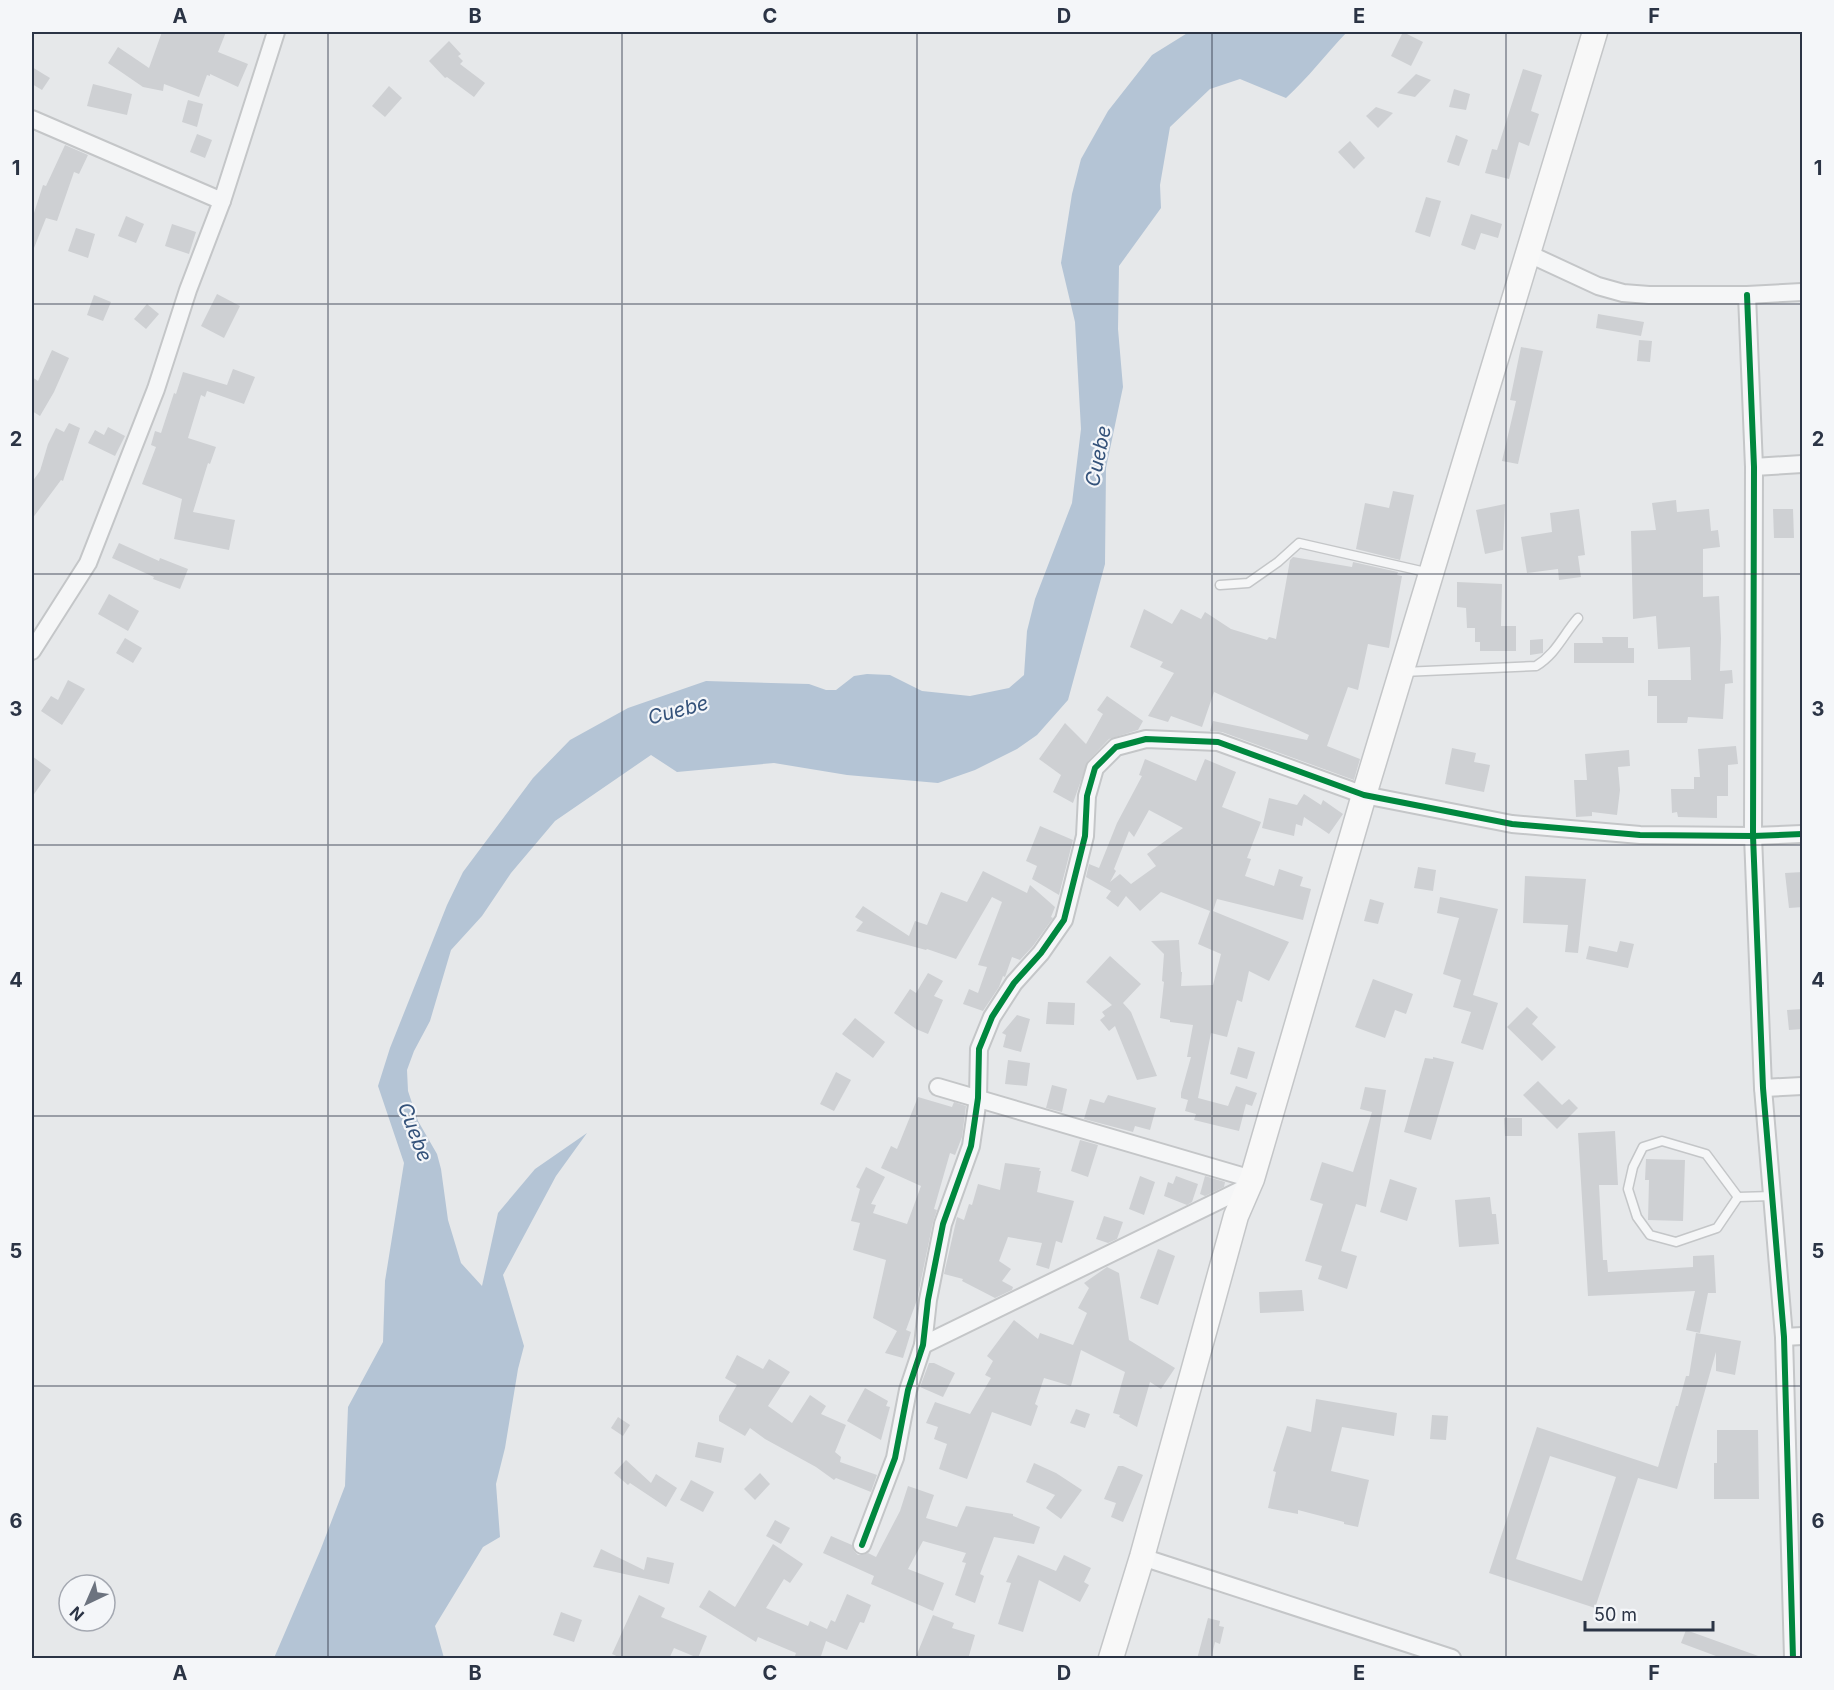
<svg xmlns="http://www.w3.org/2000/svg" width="1834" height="1690" font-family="Inter,sans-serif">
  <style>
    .water { fill: #b4c4d5 }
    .building { fill: #ced0d3; fill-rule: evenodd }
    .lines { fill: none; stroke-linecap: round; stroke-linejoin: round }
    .lane-casing { stroke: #c4c6c8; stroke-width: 11 }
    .street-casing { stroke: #c4c6c8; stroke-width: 20 }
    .secondary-casing { stroke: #c4c6c8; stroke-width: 27 }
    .lane { stroke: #f5f6f7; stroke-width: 8 }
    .street { stroke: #f5f6f7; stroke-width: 16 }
    .secondary { stroke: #f8f8f8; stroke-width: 24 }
    .cycleway-casing { stroke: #f4f6f9; stroke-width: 10 }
    .cycleway { stroke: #00873e; stroke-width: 6 }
    .grid { fill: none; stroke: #2b3445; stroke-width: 1.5; stroke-opacity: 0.55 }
    .labels { text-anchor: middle; stroke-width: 4.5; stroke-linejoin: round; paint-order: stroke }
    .water-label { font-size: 20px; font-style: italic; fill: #34527a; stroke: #f4f6f9 }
    .neatline { fill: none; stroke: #2b3445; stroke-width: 2 }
    .grid-label { font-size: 20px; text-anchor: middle; font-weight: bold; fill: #2b3445 }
  </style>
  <rect width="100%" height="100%" fill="#e6e8ea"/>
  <path class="water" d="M1189 32H1347C1326 54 1308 78 1286 98L1240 79 1210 89 1170 127 1160 185 1161 208 1119 266 1118 329 1123 387 1106 468 1105 564 1068 700 1037 735 1017 749 975 770 938 783 847 775 774 763 677 772 651 755 555 821 511 873 482 916 451 950 430 1021 414 1051 407 1070 408 1091 418 1121 437 1154 441 1169 448 1220 461 1263 482 1286 498 1213 535 1169 587 1133 556 1176 503 1275 524 1346 518 1369 505 1448 496 1484 500 1537 483 1547 435 1626 444 1658H274L320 1551 345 1486 348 1407 383 1342 385 1281 404 1163 378 1086 390 1048 447 905 463 872 533 778 570 740 628 708 706 681 809 684 826 690H836L854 676 867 674 890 675 922 691 970 696 1009 688 1024 675 1027 631 1035 599 1072 503 1081 429 1075 322 1061 263 1072 194 1081 159 1108 111 1152 55Z"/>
  <g class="building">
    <path d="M162 32H226L218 52 248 64 238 87 210 74V76L207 75 199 97 164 84 163 91 143 87 108 63 118 47 149 68Z"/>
    <path d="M1403 32 1423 42 1411 66 1391 56Z"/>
    <path d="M449 41 461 54 458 56 463 61 460 64 485 83 474 97 447 77 445 78 429 61Z"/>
    <path d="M32 67 50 78 42 90 32 84Z"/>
    <path d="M1523 69 1542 75 1531 111 1539 114 1529 146 1519 142 1509 179 1485 173 1492 149 1497 150Z"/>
    <path d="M1416 74 1431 80 1415 97 1397 93Z"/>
    <path d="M93 84 132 94 127 115 87 106Z"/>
    <path d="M389 86 402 98 385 117 372 106Z"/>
    <path d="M1454 89 1470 94 1466 110 1449 107Z"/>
    <path d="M188 100 203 104 197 127 182 122Z"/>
    <path d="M1376 107 1393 113 1378 128 1366 116Z"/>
    <path d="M197 134 212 140 205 158 190 152Z"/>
    <path d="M1456 135 1468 140 1459 166 1447 162Z"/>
    <path d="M1350 141 1365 158 1354 169 1338 152Z"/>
    <path d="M65 145 88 155 79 174 74 172 57 221 46 218 32 253V213H34L43 185 46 186Z"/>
    <path d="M1426 197 1441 201 1430 237 1415 232Z"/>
    <path d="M1471 214 1502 224 1498 238 1481 233 1475 250 1461 245Z"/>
    <path d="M126 216 144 224 136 243 118 236Z"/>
    <path d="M172 224 196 232 189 254 165 246Z"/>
    <path d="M76 228 95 234 88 258 68 251Z"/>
    <path d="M217 294 240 306 224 338 201 326Z"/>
    <path d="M94 295 111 302 103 321 87 315Z"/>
    <path d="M147 304 159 314 146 329 134 319Z"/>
    <path d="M1598 314 1644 322 1641 336 1596 328Z"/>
    <path d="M1639 340 1652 341 1650 362 1637 361Z"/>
    <path d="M1521 347 1543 351 1518 464 1502 461 1516 401 1510 400Z"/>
    <path d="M52 350 69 358 54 392 40 416 32 411V377L38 381Z"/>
    <path d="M233 369 255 377 244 404 207 391 205 397 201 395 188 438 216 447 210 464 208 463 193 512 235 520 229 550 174 539 182 499 142 484 156 447 151 445 155 431 161 433 174 393 176 394 183 372 227 385Z"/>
    <path d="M69 423 80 428 63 481 61 480 32 519V482L40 471 48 444 56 428 64 432Z"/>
    <path d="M108 427 125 436 115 456 88 443 95 430 104 435Z"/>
    <path d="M1393 491 1414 495 1400 560 1356 549 1365 503 1389 508Z"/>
    <path d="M1676 500 1677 512 1709 509 1711 531 1718 530 1720 547 1703 549V597L1719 596 1721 638 1720 671 1732 670 1733 683 1725 684 1723 719 1688 717 1687 723H1657V696H1648V680H1691L1690 647 1658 649 1656 616 1633 619 1631 531 1656 530 1652 503Z"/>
    <path d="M1505 504 1503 550 1485 554 1476 510Z"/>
    <path d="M1579 509 1585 555 1578 556 1581 577 1559 580 1558 569 1527 573 1521 537 1552 532 1550 513Z"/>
    <path d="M1773 509H1793L1794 538H1774Z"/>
    <path d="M119 543 159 561 160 558 188 569 180 589 153 579 154 577 112 558Z"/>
    <path d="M1293 557 1352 567 1353 562 1398 572 1397 575 1402 576 1389 648 1368 644 1358 690 1348 687 1327 746 1360 759 1354 780 1222 732 1210 731 1213 721 1307 740 1309 735 1214 692 1202 727 1171 716 1168 722 1148 716 1174 673 1160 667 1163 662 1130 647 1144 609 1172 624 1181 609 1201 619 1205 612 1231 629 1267 640 1269 637 1276 639 1290 560Z"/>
    <path d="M1457 582 1502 584 1501 626H1516V651H1480V642H1475V628H1467L1466 608 1457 607Z"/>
    <path d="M109 594 139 611 128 631 98 614Z"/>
    <path d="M1602 637H1628V648H1634V663H1574V643H1603Z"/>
    <path d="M125 638 142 648 133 663 116 653Z"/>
    <path d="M1543 639V653L1530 655V640Z"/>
    <path d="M68 680 85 689 62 725 41 711 51 696 58 700Z"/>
    <path d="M1107 696 1143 721 1138 730 1109 739 1088 761 1073 803 1053 792 1061 775 1039 759 1065 723 1086 744 1103 714 1097 710Z"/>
    <path d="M1736 746 1738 764 1728 765V796H1717V818L1678 817 1677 812 1672 813 1671 789H1694V777H1700L1698 749Z"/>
    <path d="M1452 748 1476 753 1474 762 1490 765 1484 792 1445 784Z"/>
    <path d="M1629 750 1630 766 1618 767 1620 790 1617 815 1592 812V816L1576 817 1574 780H1587L1585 754Z"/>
    <path d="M32 756 51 770 32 797Z"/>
    <path d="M1145 759 1196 781 1205 759 1236 772 1222 807 1261 822 1247 858 1251 859 1245 876 1274 886 1279 869 1303 877 1300 886 1311 889 1303 920 1217 899 1213 911 1289 942 1269 981 1249 971 1242 1002 1237 1000 1227 1037 1211 1033 1198 1098 1228 1106 1236 1086 1257 1093 1252 1106 1246 1104 1239 1131 1194 1120 1196 1114 1185 1111 1188 1100 1181 1098V1093L1191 1057H1187L1193 1025 1170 1022V1020L1160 1018 1164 982 1162 981 1164 954 1151 941 1179 940 1181 972H1182L1181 986 1213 985 1221 954 1198 944 1210 911 1161 892 1140 911 1126 896 1118 907 1106 898 1111 891 1086 877 1089 864 1099 868 1117 823 1142 776 1139 775ZM1149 810 1183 828 1147 854 1156 866 1131 884 1120 874 1110 882 1116 871 1114 869 1129 831 1134 837Z"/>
    <path d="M1304 794 1321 805 1323 800 1343 814 1329 834 1304 817 1302 826 1296 824 1294 836 1262 828 1269 798 1297 805Z"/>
    <path d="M1040 826 1073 840 1059 895 1032 879 1037 866 1026 861Z"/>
    <path d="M1418 867 1436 870 1433 891 1414 888Z"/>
    <path d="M983 871 1027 893 1030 885 1055 907 1051 917 1053 918 1033 946 1020 960 1012 957 1005 977 1003 976 999 987 983 1011 963 1004 969 989 978 993 987 967 978 965 1002 902 992 897 956 959 927 949 926 950 856 931 863 922 855 917 863 906 909 936 915 921 927 925 941 892 967 902Z"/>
    <path d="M1803 872V907L1789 908 1785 873Z"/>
    <path d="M1525 876 1586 879 1578 953 1565 952 1568 925 1523 923Z"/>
    <path d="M1440 897 1498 909 1473 995 1498 1003 1483 1050 1461 1043 1471 1012 1453 1007 1461 980 1443 974 1459 918 1437 913Z"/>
    <path d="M1370 899 1384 903 1378 924 1364 921Z"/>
    <path d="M1620 941 1634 944 1628 968 1586 959 1589 946 1617 952Z"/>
    <path d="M1110 956 1141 984 1123 1003 1131 1012 1157 1076 1137 1080 1115 1026 1109 1031 1100 1020 1105 1016 1102 1012 1112 1005 1086 982Z"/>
    <path d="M928 973 943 981 934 996 943 1000 928 1034 916 1029 894 1013 910 989 916 993Z"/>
    <path d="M1373 979 1413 994 1406 1014 1395 1010 1385 1038 1355 1027Z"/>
    <path d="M1048 1002 1075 1003 1074 1025 1046 1024Z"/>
    <path d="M1527 1007 1538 1017 1532 1024 1556 1047 1542 1061 1507 1027Z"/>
    <path d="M1803 1009V1029L1789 1030 1787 1010Z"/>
    <path d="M1017 1015 1030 1019 1021 1052 1003 1047 1006 1035 1002 1033Z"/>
    <path d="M855 1018 885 1042 873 1058 842 1034Z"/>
    <path d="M1238 1047 1255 1052 1247 1079 1230 1074Z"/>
    <path d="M1433 1057 1454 1062 1431 1140 1404 1132 1425 1058 1433 1059Z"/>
    <path d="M1008 1060 1030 1063 1027 1086 1005 1084Z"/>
    <path d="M836 1072 851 1080 834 1111 820 1104Z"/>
    <path d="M1538 1081 1562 1105 1569 1099 1578 1108 1557 1129 1523 1095Z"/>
    <path d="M1052 1085 1067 1089 1062 1112 1046 1108Z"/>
    <path d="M1365 1087 1386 1090 1366 1207 1356 1204 1341 1251 1357 1256 1347 1289 1318 1279 1322 1266 1305 1261 1323 1204 1310 1200 1322 1162 1353 1172 1372 1112 1360 1109Z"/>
    <path d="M1108 1095 1156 1108 1150 1130 1135 1126 1133 1132 1084 1119 1090 1099 1104 1103Z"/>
    <path d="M918 1097 952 1107 954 1102 966 1106 962 1137 955 1155 950 1153 934 1209 937 1210 933 1222 917 1300 906 1330 911 1332 903 1358 885 1353 897 1331 873 1318 886 1260 853 1250 860 1223 851 1221 860 1189 856 1187 866 1167 885 1177 871 1204 876 1205 873 1213 907 1224 921 1186 881 1168 891 1146 897 1149Z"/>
    <path d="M1504 1118H1522V1136H1505Z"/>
    <path d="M1615 1131 1618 1185H1599L1603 1260H1607L1608 1272 1693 1267V1256L1714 1255 1716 1293H1708L1700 1333 1686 1330 1695 1291 1588 1296 1578 1133Z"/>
    <path d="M1080 1140 1098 1145 1088 1177 1071 1171Z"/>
    <path d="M1646 1159 1685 1160 1683 1221 1648 1220 1649 1180H1645Z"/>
    <path d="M1005 1163 1040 1168 1039 1171H1041L1037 1192 1074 1201 1062 1243 1056 1241 1049 1269 1036 1265 1042 1243 1008 1237 999 1261 1011 1269 1002 1281 1013 1287 1012 1290 995 1298 962 1281 963 1279 944 1274 957 1217 964 1220 969 1204 972 1205 978 1184 1000 1190Z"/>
    <path d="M1140 1176 1155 1182 1144 1215 1129 1209Z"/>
    <path d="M1176 1176 1198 1184 1192 1202 1187 1205 1164 1196 1168 1182 1173 1184Z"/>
    <path d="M1205 1176 1225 1182 1224 1187 1205 1196 1200 1194Z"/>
    <path d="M1390 1179 1417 1188 1407 1221 1380 1212Z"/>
    <path d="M1490 1197 1492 1214H1496L1499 1244 1459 1247 1455 1200Z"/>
    <path d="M1104 1216 1123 1222 1117 1239 1108 1243 1096 1239Z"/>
    <path d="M1158 1249 1175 1256 1158 1305 1140 1298Z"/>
    <path d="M1107 1267 1119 1273 1129 1340 1175 1368 1161 1389 1150 1382 1137 1427 1119 1417 1120 1415 1113 1413 1125 1372 1081 1350 1071 1386 1044 1378 1035 1404 1038 1406 1031 1426 992 1412 967 1479 939 1469 947 1444 934 1439 938 1427 926 1423 935 1402 970 1414 991 1378 985 1375 993 1361 987 1356 1014 1320 1038 1339 1040 1333 1073 1345 1087 1313 1078 1308 1089 1288 1084 1283Z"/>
    <path d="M1302 1290 1304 1311 1260 1313 1259 1292Z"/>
    <path d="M1696 1333 1741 1341 1735 1375 1716 1371V1352L1677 1489 1638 1478 1595 1608 1489 1573 1537 1427 1658 1467 1676 1406H1678L1686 1376H1689ZM1550 1456 1616 1477 1582 1581 1516 1559Z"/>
    <path d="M737 1355 763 1369 769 1359 790 1372 768 1406 792 1423 810 1395 826 1406 821 1414 846 1425 835 1452 841 1457 840 1462 877 1475 871 1492 836 1478 834 1480 816 1467 765 1439 750 1428 745 1436 719 1421V1416L737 1385 725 1378Z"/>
    <path d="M929 1363H934L955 1373 943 1397 920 1387Z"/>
    <path d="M865 1388 888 1401 886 1406 890 1407 881 1440 847 1421Z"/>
    <path d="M1316 1399 1397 1413 1394 1436 1342 1427 1331 1471 1369 1480 1358 1527 1344 1524V1522L1298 1510V1514L1268 1508 1276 1472 1273 1471 1287 1426 1311 1432Z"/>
    <path d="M1076 1409 1090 1414 1085 1428 1070 1423Z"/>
    <path d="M1432 1415 1448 1416 1446 1440 1430 1439Z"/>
    <path d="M618 1417 630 1425 623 1436 611 1428Z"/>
    <path d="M1717 1430H1758L1759 1499H1714V1463H1717Z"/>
    <path d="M698 1442 724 1448 721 1463 695 1457Z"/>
    <path d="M626 1460 651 1483 656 1474 677 1488 666 1507 630 1483 628 1485 614 1473Z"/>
    <path d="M1034 1463 1056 1473 1082 1490 1061 1519 1046 1508 1055 1495 1026 1482Z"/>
    <path d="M1118 1466H1123L1143 1475 1123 1522 1111 1517 1116 1503 1104 1499Z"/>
    <path d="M760 1473 770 1484 755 1500 744 1489Z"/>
    <path d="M691 1480 714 1492 703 1512 680 1500Z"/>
    <path d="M908 1486 934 1495 926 1518 957 1527 966 1506 1013 1514V1516L1040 1527 1034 1544 994 1537 980 1574 984 1576 975 1603 955 1595 966 1563 962 1562 966 1553 923 1541 908 1569 944 1583 933 1611 871 1584 874 1576 823 1553 831 1536 852 1545 854 1551 858 1555H863L868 1553 876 1557 900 1511Z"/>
    <path d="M775 1520 790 1528 781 1544 766 1536Z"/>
    <path d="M773 1544 803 1564 790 1583 784 1579 766 1608 808 1626 810 1621 827 1629 831 1620 835 1622 847 1594 871 1605 864 1623 860 1622 847 1650 826 1641 820 1659H794L796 1653 758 1637 756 1642 699 1607 709 1590 735 1607Z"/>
    <path d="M601 1549 644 1570 647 1557 674 1563 669 1584 593 1567Z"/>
    <path d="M1018 1555 1056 1571 1064 1555 1091 1568 1084 1582 1089 1585 1080 1602 1039 1580 1023 1632 998 1624 1011 1583 1006 1582Z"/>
    <path d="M639 1595 665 1608 661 1617 707 1636 698 1658 674 1648 669 1659H623L612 1654Z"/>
    <path d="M561 1612 582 1620 574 1642 553 1635Z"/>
    <path d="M933 1615 954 1623 952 1628 975 1635 968 1659H915Z"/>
    <path d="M1208 1618 1220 1621 1219 1626 1224 1627 1220 1644 1215 1642 1211 1659H1197Z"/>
    <path d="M1686 1630 1761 1657V1659H1724L1681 1643Z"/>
  </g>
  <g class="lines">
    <g class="lane-casing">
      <g id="lane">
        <path d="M1220 585 1248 583 1278 562 1299 543 1430 573"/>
        <path d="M1403 672 1536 666C1556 654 1563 635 1578 618"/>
        <path d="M1662 1141 1706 1154 1738 1197 1717 1228 1676 1242 1650 1235 1637 1217 1628 1189 1633 1167 1643 1147Z"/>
        <path d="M1738 1197 1772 1196"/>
      </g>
    </g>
    <g class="street-casing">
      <g id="street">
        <path d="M32 119 222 201"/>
        <path d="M1529 254 1598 286 1623 293 1649 295H1747L1802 292"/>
        <path d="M1747 295 1754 467 1753 836 1763 1088 1784 1337 1793 1658"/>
        <path d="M1754 467 1802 464"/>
        <path d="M32 651 88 563 156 389 188 290 222 201 276 32"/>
        <path d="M938 1087 1252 1179"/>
        <path d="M1763 1088 1802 1086"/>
        <path d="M1784 1337 1802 1336"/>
        <path d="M923 1345 1247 1187"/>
        <path d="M862 1545 895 1458 908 1390 923 1345 928 1300 943 1224 971 1146 978 1098 979 1049 992 1017 1014 983 1041 953 1064 920 1085 836 1087 796 1095 768 1116 747 1146 739 1218 742 1364 795 1512 824 1640 835 1753 836 1802 834"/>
        <path d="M1142 1557 1452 1658"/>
      </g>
    </g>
    <g class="secondary-casing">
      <path id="secondary" d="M1111 1658 1142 1557 1236 1216 1252 1179 1364 795 1595 32"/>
    </g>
    <use href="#lane" class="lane"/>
    <use href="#street" class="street"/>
    <use href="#secondary" class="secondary"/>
    <g class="cycleway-casing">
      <g id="cycleway">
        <path d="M1747 295 1754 467 1753 836 1763 1088 1784 1337 1793 1658"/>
        <path d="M862 1545 895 1458 908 1390 923 1345 928 1300 943 1224 971 1146 978 1098 979 1049 992 1017 1014 983 1041 953 1064 920 1085 836 1087 796 1095 768 1116 747 1146 739 1218 742 1364 795 1512 824 1640 835 1753 836 1802 834"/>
      </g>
    </g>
    <use href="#cycleway" class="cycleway"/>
  </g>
  <path class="grid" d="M328 32V1658M622 32V1658M917 32V1658M1212 32V1658M1506 32V1658M32 304H1802M32 574H1802M32 845H1802M32 1116H1802M32 1386H1802"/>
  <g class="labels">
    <g class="water-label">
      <text transform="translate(1098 456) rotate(-78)" y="7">Cuebe</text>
      <text transform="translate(678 710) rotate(-15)" y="7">Cuebe</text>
      <text transform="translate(415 1132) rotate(69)" y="7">Cuebe</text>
    </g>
  </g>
  <rect width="1834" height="1690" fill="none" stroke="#f4f6f9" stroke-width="66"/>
  <g transform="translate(87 1603) rotate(224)"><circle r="28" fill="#f4f6f9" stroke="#a4a8b1" stroke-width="1.5"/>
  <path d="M0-4.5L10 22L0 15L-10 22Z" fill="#6c737f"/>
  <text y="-9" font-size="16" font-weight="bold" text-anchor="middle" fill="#2b3445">N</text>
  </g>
  <path d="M1585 1621v9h128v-9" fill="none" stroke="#2b3445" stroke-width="3"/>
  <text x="1594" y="1621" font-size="18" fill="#2b3445" stroke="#f4f6f9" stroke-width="4.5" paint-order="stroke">50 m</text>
  <rect x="33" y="33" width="1768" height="1624" class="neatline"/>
  <g class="grid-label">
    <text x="180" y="23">A</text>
    <text x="475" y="23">B</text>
    <text x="770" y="23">C</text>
    <text x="1064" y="23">D</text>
    <text x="1359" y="23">E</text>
    <text x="1654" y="23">F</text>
    <text x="16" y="175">1</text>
    <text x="1818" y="175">1</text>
    <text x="16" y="446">2</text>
    <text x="1818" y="446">2</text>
    <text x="16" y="716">3</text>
    <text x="1818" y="716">3</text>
    <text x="16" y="987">4</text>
    <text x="1818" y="987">4</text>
    <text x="16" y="1258">5</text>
    <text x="1818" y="1258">5</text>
    <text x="16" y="1528">6</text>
    <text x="1818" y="1528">6</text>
    <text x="180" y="1680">A</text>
    <text x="475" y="1680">B</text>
    <text x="770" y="1680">C</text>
    <text x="1064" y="1680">D</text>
    <text x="1359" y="1680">E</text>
    <text x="1654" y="1680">F</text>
  </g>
</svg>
